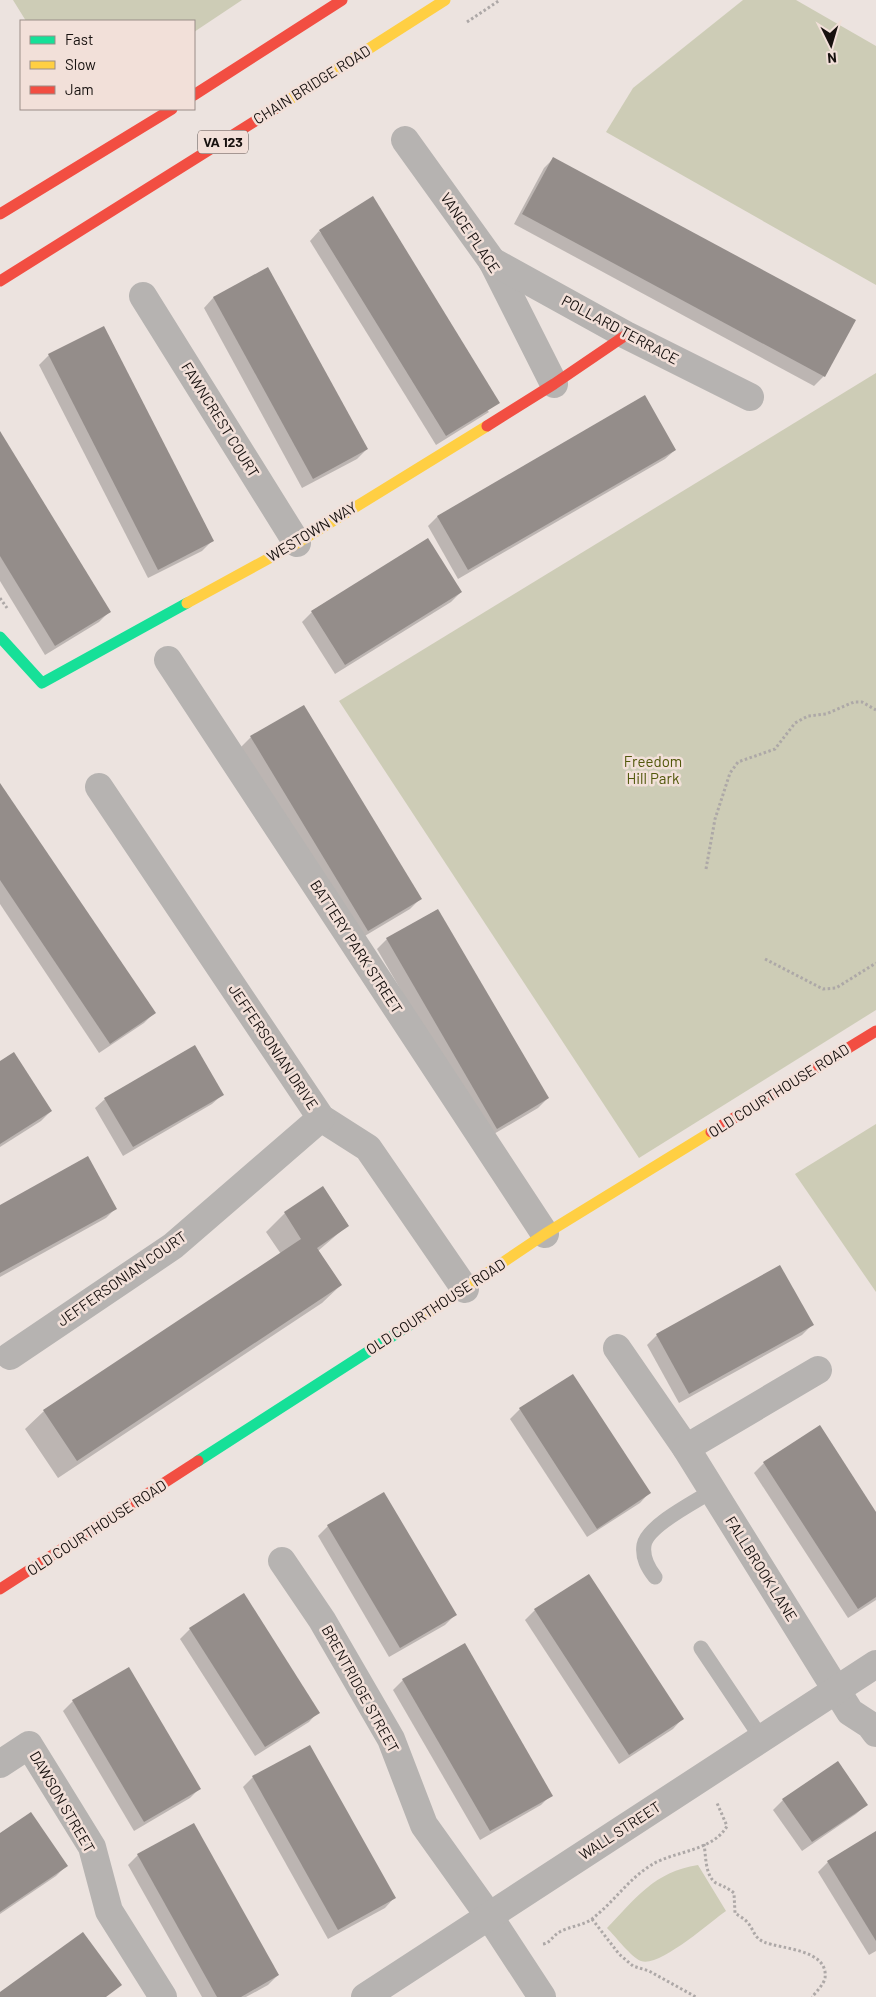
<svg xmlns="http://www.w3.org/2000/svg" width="876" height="1997" font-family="Barlow,sans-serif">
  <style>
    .green { fill: #cdccb6 }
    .shadow { fill: #0003 }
    .building { fill: #948d8a }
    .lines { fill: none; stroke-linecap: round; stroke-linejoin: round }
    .path { stroke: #ada8a7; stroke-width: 3; stroke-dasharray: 2.5 2.5; stroke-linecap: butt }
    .lane { stroke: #b6b3b1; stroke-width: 15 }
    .street { stroke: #b6b3b1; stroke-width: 28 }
    .fast { stroke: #16e098; stroke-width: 11 }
    .slow { stroke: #ffcf43; stroke-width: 11 }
    .jam { stroke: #f24e42; stroke-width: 11 }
    .labels { text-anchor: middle; stroke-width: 5; stroke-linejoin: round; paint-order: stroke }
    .shield { fill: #f2e0d9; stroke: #594f4c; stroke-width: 1 }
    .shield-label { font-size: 14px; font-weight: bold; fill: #17110f }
    .street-label { font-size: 15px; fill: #17110f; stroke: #f2e0d9 }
    .park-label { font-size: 15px; fill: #51570a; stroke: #f2e0d9 }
  </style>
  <rect width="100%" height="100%" fill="#ece3df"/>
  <g class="green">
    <path d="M13 0H242L194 32V21H26Z"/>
    <path d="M743 0H796L876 46V285L606 132 633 88Z"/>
    <path d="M876 373V1010L639 1158 339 701Z"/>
    <path d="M876 1124V1292L795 1174Z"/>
    <path d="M698 1865 726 1911C710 1922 659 1968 641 1961 632 1958 615 1936 607 1928 636 1898 654 1872 698 1865Z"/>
  </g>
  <g class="shadow">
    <path d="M554 158 824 376 814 386 514 224 544 168Z"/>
    <path d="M319 231 489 412 436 445 310 241Z"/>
    <path d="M268 269 367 449 357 459 302 488 204 308 213 298Z"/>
    <path d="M49 355 212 541 202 551 148 578 39 365Z"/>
    <path d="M644 397 675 450 665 459 458 579 428 526 437 517Z"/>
    <path d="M0 434 109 612 99 622 45 655 0 581Z"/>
    <path d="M461 592 451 602 335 674 302 622 312 612Z"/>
    <path d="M251 737 420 899 410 909 358 940 241 747Z"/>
    <path d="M0 785 154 1013 144 1023 99 1053 0 904Z"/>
    <path d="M437 910 548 1098 538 1108 487 1138 377 949 387 939Z"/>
    <path d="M0 1062 51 1111 41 1121 0 1147Z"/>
    <path d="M222 1095 212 1104 123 1156 95 1108 105 1099Z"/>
    <path d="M323 1188 348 1225 318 1251 341 1285 322 1303 58 1478 25 1429 44 1411 281 1254 266 1232 285 1213Z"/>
    <path d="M0 1206 116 1208 106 1218 0 1277Z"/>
    <path d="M812 1325 802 1335 679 1403 647 1345 657 1335Z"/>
    <path d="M520 1409 649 1493 640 1503 587 1537 510 1419Z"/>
    <path d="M820 1427 876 1514V1600L848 1618 754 1473 764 1463Z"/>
    <path d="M384 1494 455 1615 445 1625 389 1657 318 1536 328 1526Z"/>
    <path d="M535 1610 682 1719 673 1729 619 1764 525 1620Z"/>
    <path d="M190 1629 318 1712 309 1722 255 1756 180 1639Z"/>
    <path d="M464 1645 551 1795 541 1805 480 1840 393 1690 403 1680Z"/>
    <path d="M73 1701 199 1789 190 1798 134 1831 63 1711Z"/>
    <path d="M253 1777 394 1898 385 1908 328 1939 243 1787Z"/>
    <path d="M783 1800 866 1805 856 1814 802 1851 773 1810Z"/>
    <path d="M876 1833V1951L869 1955 818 1872 828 1862Z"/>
    <path d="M0 1834 66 1866 56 1876 0 1914Z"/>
    <path d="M138 1855 278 1975 268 1985 246 1997H202L128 1865Z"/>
  </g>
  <g class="building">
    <path d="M553 157 856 320 825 377 522 214Z"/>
    <path d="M373 196 500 403 446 436 319 230Z"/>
    <path d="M268 267 368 449 313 479 213 297Z"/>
    <path d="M104 326 214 541 158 570 48 354Z"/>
    <path d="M645 395 676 450 468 570 437 516Z"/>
    <path d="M0 431 111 612 55 646 0 556Z"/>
    <path d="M428 538 462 592 345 665 311 611Z"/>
    <path d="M304 705 422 899 368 931 250 736Z"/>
    <path d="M0 783 156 1013 110 1044 0 880Z"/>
    <path d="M438 909 549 1098 497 1129 386 938Z"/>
    <path d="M195 1045 224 1095 133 1147 104 1098Z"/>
    <path d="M14 1052 52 1111 0 1144V1061Z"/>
    <path d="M88 1156 117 1209 0 1273V1205Z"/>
    <path d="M323 1186 349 1226 317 1248 342 1285 77 1461 43 1410 301 1239 284 1212Z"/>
    <path d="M780 1265 814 1325 689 1394 656 1334Z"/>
    <path d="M573 1374 651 1493 597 1529 519 1408Z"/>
    <path d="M820 1425 876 1512V1597L858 1609 763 1462Z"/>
    <path d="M384 1492 457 1615 400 1648 327 1525Z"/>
    <path d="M589 1574 684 1719 629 1755 534 1609Z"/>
    <path d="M244 1593 320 1713 265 1747 189 1628Z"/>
    <path d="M465 1643 553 1796 490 1831 402 1679Z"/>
    <path d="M129 1667 201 1789 144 1822 72 1700Z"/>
    <path d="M310 1745 396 1898 338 1930 252 1776Z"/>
    <path d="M838 1761 868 1805 812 1842 782 1799Z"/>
    <path d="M31 1812 68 1866 0 1912V1833Z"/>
    <path d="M194 1823 279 1975 241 1997H217L137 1854Z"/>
    <path d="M876 1831V1941L827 1861Z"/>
    <path d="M83 1932 122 1985 106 1997H0V1992Z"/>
  </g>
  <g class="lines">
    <g class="path">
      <path d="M467 22 500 0"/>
      <path d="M0 598 7 608"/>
      <path d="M706 869 715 819 730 773 738 762 775 749 795 723 808 716 826 714 854 702H862L876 710"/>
      <path d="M765 959 823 989 836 988 876 963"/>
      <path d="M704 1844C706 1856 705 1876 716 1883 723 1886 728 1888 734 1893L735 1913C739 1916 745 1919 748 1923 754 1930 754 1938 764 1942 780 1949 829 1949 825 1978 824 1984 816 1992 812 1997"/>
      <path d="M592 1919 619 1954 633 1966 649 1971 696 1997"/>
      <path d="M543 1944C550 1943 552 1937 558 1933 568 1926 584 1926 593 1918 614 1902 629 1878 653 1864 675 1851 713 1851 727 1826L717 1803"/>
    </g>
    <g class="lane">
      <path d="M655 1577C648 1568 642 1558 644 1545 647 1526 695 1502 712 1491"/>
      <path d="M701 1648 762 1739"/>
    </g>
    <g class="street">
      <path d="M405 140 492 261 554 384"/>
      <path d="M492 261 626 335 750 397"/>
      <path d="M143 296 297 543"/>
      <path d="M168 660 545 1234"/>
      <path d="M99 787 321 1118 368 1148 465 1289"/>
      <path d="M617 1348 686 1448"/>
      <path d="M10 1356 173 1246 321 1118"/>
      <path d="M818 1370 686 1448 850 1712 870 1725 876 1733"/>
      <path d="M282 1561 322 1620 391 1739 424 1825 489 1916 542 1997"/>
      <path d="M0 1764 29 1745 92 1847 109 1911 163 1997"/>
      <path d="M365 1997 876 1664"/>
    </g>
    <g class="fast">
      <path d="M0 637 42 683 187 603"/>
      <path d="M198 1461 422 1317"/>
    </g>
    <g class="slow">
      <path d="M276 108 445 0"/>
      <path d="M187 603 297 543 487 426"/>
      <path d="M422 1317 545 1234 711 1132"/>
    </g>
    <g class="jam">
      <path d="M194 95 342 0"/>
      <path d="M0 214 172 109"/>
      <path d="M0 281 276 108"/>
      <path d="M487 426 554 384 626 335"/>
      <path d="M711 1132 876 1031"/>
      <path d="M0 1589 198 1461"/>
    </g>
  </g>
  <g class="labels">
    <rect class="shield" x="198" y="130.5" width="50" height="23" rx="4"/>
    <g class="shield-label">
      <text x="223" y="147">VA 123</text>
    </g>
    <g class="street-label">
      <text transform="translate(312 85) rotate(-32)" y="5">CHAIN BRIDGE ROAD</text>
      <text transform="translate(470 233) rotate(56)" y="5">VANCE PLACE</text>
      <text transform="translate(620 330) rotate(28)" y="5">POLLARD TERRACE</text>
      <text transform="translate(220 420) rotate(58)" y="5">FAWNCREST COURT</text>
      <text transform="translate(312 532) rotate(-31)" y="5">WESTOWN WAY</text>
      <text transform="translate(356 947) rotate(57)" y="5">BATTERY PARK STREET</text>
      <text transform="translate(273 1047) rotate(56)" y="5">JEFFERSONIAN DRIVE</text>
      <text transform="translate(779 1091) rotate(-32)" y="5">OLD COURTHOUSE ROAD</text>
      <text transform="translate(122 1279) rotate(-35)" y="5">JEFFERSONIAN COURT</text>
      <text transform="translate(436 1307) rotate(-33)" y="5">OLD COURTHOUSE ROAD</text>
      <text transform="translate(97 1528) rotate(-33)" y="5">OLD COURTHOUSE ROAD</text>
      <text transform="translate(761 1569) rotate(58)" y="5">FALLBROOK LANE</text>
      <text transform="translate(360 1689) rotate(61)" y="5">BRENTRIDGE STREET</text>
      <text transform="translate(62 1802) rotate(60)" y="5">DAWSON STREET</text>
      <text transform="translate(620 1831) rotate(-33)" y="5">WALL STREET</text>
    </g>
    <g class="park-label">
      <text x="653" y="767">Freedom<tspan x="653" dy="17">Hill Park</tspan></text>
    </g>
  </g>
  <rect x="20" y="20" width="175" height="90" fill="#f2e0d9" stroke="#9a8d88"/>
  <rect x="30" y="36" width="25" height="8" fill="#16e098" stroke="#9a8d88"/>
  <text x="65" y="45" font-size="15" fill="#17110f">Fast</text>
  <rect x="30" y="61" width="25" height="8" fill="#ffcf43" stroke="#9a8d88"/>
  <text x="65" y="70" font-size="15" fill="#17110f">Slow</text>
  <rect x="30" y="86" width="25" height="8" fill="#f24e42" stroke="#9a8d88"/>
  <text x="65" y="95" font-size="15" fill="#17110f">Jam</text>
  <g transform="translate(831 45) rotate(175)" stroke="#f2e0d9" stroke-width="4" paint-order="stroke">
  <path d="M0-4L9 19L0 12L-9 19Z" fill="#17110f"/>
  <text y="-8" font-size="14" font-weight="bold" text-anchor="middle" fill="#17110f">N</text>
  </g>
</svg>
